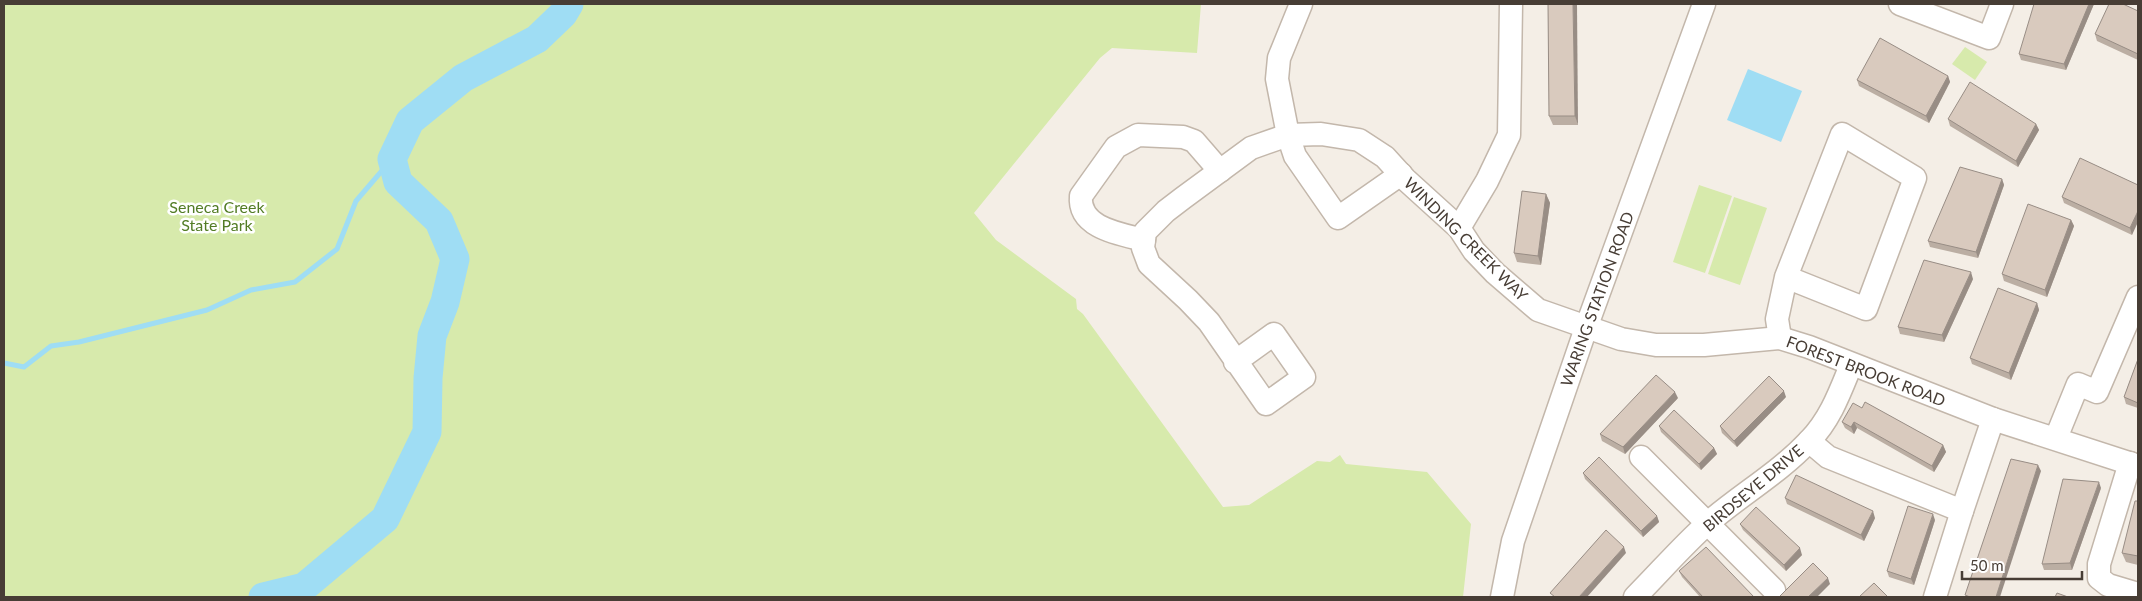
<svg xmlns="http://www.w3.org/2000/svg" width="2142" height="601" font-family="Lato,sans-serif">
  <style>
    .green { fill: #d7eaac }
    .water { fill: #9fddf4 }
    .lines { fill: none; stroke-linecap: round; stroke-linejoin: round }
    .stream { stroke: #9fddf4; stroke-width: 5 }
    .river { stroke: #9fddf4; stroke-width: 29 }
    .minor-casing { stroke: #c3b7ab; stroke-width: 25 }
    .minor { stroke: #fff; stroke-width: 22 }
    .wall { fill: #bbaea3 }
    .shaded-wall { fill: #988d85 }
    .building { fill: #d9cabe; stroke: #988d85 }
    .labels { text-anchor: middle; stroke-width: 5; stroke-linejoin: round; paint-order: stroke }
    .park-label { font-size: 16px; fill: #527c25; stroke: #fff }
    .street-label { font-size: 16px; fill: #473d35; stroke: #fff }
  </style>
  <rect width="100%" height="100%" fill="#f4eee6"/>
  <g class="green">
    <path d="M4 4H1201L1197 53 1112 48 1100 58 974 213 996 240 1076 299 1077 309 1083 314 1223 507 1249 505 1317 461 1330 462 1340 455 1346 464 1427 472 1471 524 1463 597H4Z"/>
    <path d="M1965 47 1987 62 1975 80 1952 64Z"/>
    <path d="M1699 185 1732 196 1705 273 1673 262Z"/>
    <path d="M1734 197 1767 208 1740 285 1708 274Z"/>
  </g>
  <path class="water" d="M1748 69 1802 91 1781 142 1727 120Z"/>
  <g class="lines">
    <path class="stream" d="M4 363 24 367 51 346 79 342 207 310 251 290 295 282 337 249 356 201 392 159"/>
    <path class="river" d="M263 597 304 587 385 519 427 432 428 378 432 336 445 302 455 259 439 221 398 182 392 159 410 121 463 78 537 39 563 14 569 4"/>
    <g class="minor-casing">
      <g id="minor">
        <path d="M1301 4 1279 58 1277 79 1288 135 1295 156 1338 218 1401 174"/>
        <path d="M1900 4 1989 38 2002 4"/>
        <path d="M1459 228 1487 181 1509 135 1511 4"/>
        <path d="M1144 240C1120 234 1078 228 1081 196L1116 147 1138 135 1183 137 1194 141 1220 171"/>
        <path d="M1780 338 1777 319 1786 277 1842 134 1915 178 1866 309 1786 277"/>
        <path d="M1235 362 1274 334 1304 377 1266 404 1209 322 1188 300 1149 264 1143 248 1145 232 1166 211 1183 198 1251 148 1288 135 1321 134 1359 140 1385 157 1405 179 1459 228 1474 251 1495 273 1538 310 1621 339 1656 345H1704L1780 338 1809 347 1993 419 2138 466"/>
        <path d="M2056 438 2078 384 2097 392 2138 297"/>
        <path d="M1809 441 1828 457 1962 511"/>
        <path d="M1641 457 1774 590"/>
        <path d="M2130 463 2099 564V578L2108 585 2138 594"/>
        <path d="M1502 597 1513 541 1586 328 1704 4"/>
        <path d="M1635 597C1659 573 1682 546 1708 523 1740 495 1779 473 1809 441 1830 420 1840 392 1851 365"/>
        <path d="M1935 597 1962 511 1993 419"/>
      </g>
    </g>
    <use href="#minor" class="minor"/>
  </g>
  <g class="wall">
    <path d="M1548 4 1578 125H1553L1549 116Z"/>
    <path d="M2094 4 2066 70 2021 60 2019 54Z"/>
    <path d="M2138 11V60L2097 41 2095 34Z"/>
    <path d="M1948 76 1950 82 1929 123 1859 86 1857 80Z"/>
    <path d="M1948 119 2036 124 2039 130 2018 167 1950 126Z"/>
    <path d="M2002 179 2004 185 1978 258 1930 247 1928 241Z"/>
    <path d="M2138 185 2132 235 2064 203 2062 197Z"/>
    <path d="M1546 194 1550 203 1541 265 1517 262 1514 253Z"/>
    <path d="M2071 220 2074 226 2047 297 2004 281 2002 274Z"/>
    <path d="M1973 279 1944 342 1900 334 1898 327Z"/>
    <path d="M2037 303 2039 310 2011 380 1972 364 1970 358Z"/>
    <path d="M2138 359V408L2126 404 2124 397Z"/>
    <path d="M1786 397 1737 447 1722 433 1720 426Z"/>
    <path d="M1678 398 1625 454 1602 441 1600 434Z"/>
    <path d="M1862 408 1943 445 1946 452 1934 472 1857 428 1854 434 1845 428 1842 422Z"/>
    <path d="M1659 426 1714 448 1717 454 1701 470 1661 432Z"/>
    <path d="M1583 473 1657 516 1659 522 1643 537 1585 479Z"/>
    <path d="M2101 488 2072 570H2044L2042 564Z"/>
    <path d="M1785 498 1875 518 1864 541 1787 504Z"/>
    <path d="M2138 501V565L2126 562 2122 553Z"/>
    <path d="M1935 520 1914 585 1889 577 1887 571Z"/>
    <path d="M1740 524 1802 555 1786 571 1743 530Z"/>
    <path d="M1679 571 1754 597H1700L1682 577Z"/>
  </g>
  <g class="shaded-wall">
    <path d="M1573 4H1577L1578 125 1575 116Z"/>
    <path d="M2089 4H2094L2066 70 2064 64Z"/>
    <path d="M1948 76 1950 82 1929 123 1926 116Z"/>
    <path d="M2036 124 2039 130 2018 167 2016 161Z"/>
    <path d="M2002 179 2004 185 1978 258 1976 252Z"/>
    <path d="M1546 194 1550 203 1541 265 1538 256Z"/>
    <path d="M2138 211V222L2132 235 2130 228Z"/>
    <path d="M2071 220 2074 226 2047 297 2045 290Z"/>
    <path d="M1971 272 1973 279 1944 342 1942 335Z"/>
    <path d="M2037 303 2039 310 2011 380 2009 373Z"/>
    <path d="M1784 391 1786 397 1737 447 1734 441Z"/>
    <path d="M1675 392 1678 398 1625 454 1623 447Z"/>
    <path d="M1854 422 1857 428 1854 434 1851 427Z"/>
    <path d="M1943 445 1946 452 1934 472 1932 466Z"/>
    <path d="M1714 448 1717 454 1701 470 1699 464Z"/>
    <path d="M2038 465 2041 471 2000 597H1996Z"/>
    <path d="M2099 482 2101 488 2072 570 2070 563Z"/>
    <path d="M1873 511 1875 518 1864 541 1861 535Z"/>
    <path d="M1933 514 1935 520 1914 585 1911 579Z"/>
    <path d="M1657 516 1659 522 1643 537 1641 531Z"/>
    <path d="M1624 547 1626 553 1587 597H1579Z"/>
    <path d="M1800 548 1802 555 1786 571 1784 565Z"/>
    <path d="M1828 578 1830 584 1817 597H1808Z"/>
  </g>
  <g class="building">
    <path d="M1548 4H1573L1575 116H1549Z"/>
    <path d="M2034 4H2089L2064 64 2019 54Z"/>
    <path d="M2109 4H2123L2138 11V54L2095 34Z"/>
    <path d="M1880 38 1948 76 1926 116 1857 80Z"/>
    <path d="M1970 82 2036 124 2016 161 1948 119Z"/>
    <path d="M2080 158 2138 185V211L2130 228 2062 197Z"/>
    <path d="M1960 167 2002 179 1976 252 1928 241Z"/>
    <path d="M1522 191 1546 194 1538 256 1514 253Z"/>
    <path d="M2028 204 2071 220 2045 290 2002 274Z"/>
    <path d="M1924 260 1971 272 1942 335 1898 327Z"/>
    <path d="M1998 288 2037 303 2009 373 1970 358Z"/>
    <path d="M2138 359V403L2124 397Z"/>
    <path d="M1656 375 1675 392 1623 447 1600 434Z"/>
    <path d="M1769 376 1784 391 1734 441 1720 426Z"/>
    <path d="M1865 402 1943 445 1932 466 1854 422 1851 427 1842 422 1853 403 1862 408Z"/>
    <path d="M1674 410 1714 448 1699 464 1659 426Z"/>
    <path d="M1599 457 1657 516 1641 531 1583 473Z"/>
    <path d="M2011 459 2038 465 1996 597H1970L1965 595Z"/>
    <path d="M1796 475 1873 511 1861 535 1785 498Z"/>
    <path d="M2063 479 2099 482 2070 563 2042 564Z"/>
    <path d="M2135 501H2138V556L2122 553Z"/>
    <path d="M1908 506 1933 514 1911 579 1887 571Z"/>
    <path d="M1756 507 1800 548 1784 565 1740 524Z"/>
    <path d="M1606 530 1624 547 1579 597H1555L1550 593Z"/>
    <path d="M1706 547 1754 597H1703L1679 571Z"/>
    <path d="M1813 563 1828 578 1808 597H1779Z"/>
    <path d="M1874 583 1888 597H1859Z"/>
    <path d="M2057 593 2068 597H2055Z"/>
  </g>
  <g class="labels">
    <g class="park-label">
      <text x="217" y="213">Seneca Creek<tspan x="217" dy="18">State Park</tspan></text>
    </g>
    <g class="street-label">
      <text transform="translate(1466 239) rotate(45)" y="6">WINDING CREEK WAY</text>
      <text transform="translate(1597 299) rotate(-70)" y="6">WARING STATION ROAD</text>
      <text transform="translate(1866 371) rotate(21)" y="6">FOREST BROOK ROAD</text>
      <text transform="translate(1753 488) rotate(-40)" y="6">BIRDSEYE DRIVE</text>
    </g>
  </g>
  <rect width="2142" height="601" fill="none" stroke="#473d35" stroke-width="10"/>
  <path d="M1962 571v8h120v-8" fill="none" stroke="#473d35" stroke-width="2.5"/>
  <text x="1970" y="571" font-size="15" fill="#473d35" stroke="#ffffff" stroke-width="4" paint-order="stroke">50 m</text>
</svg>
